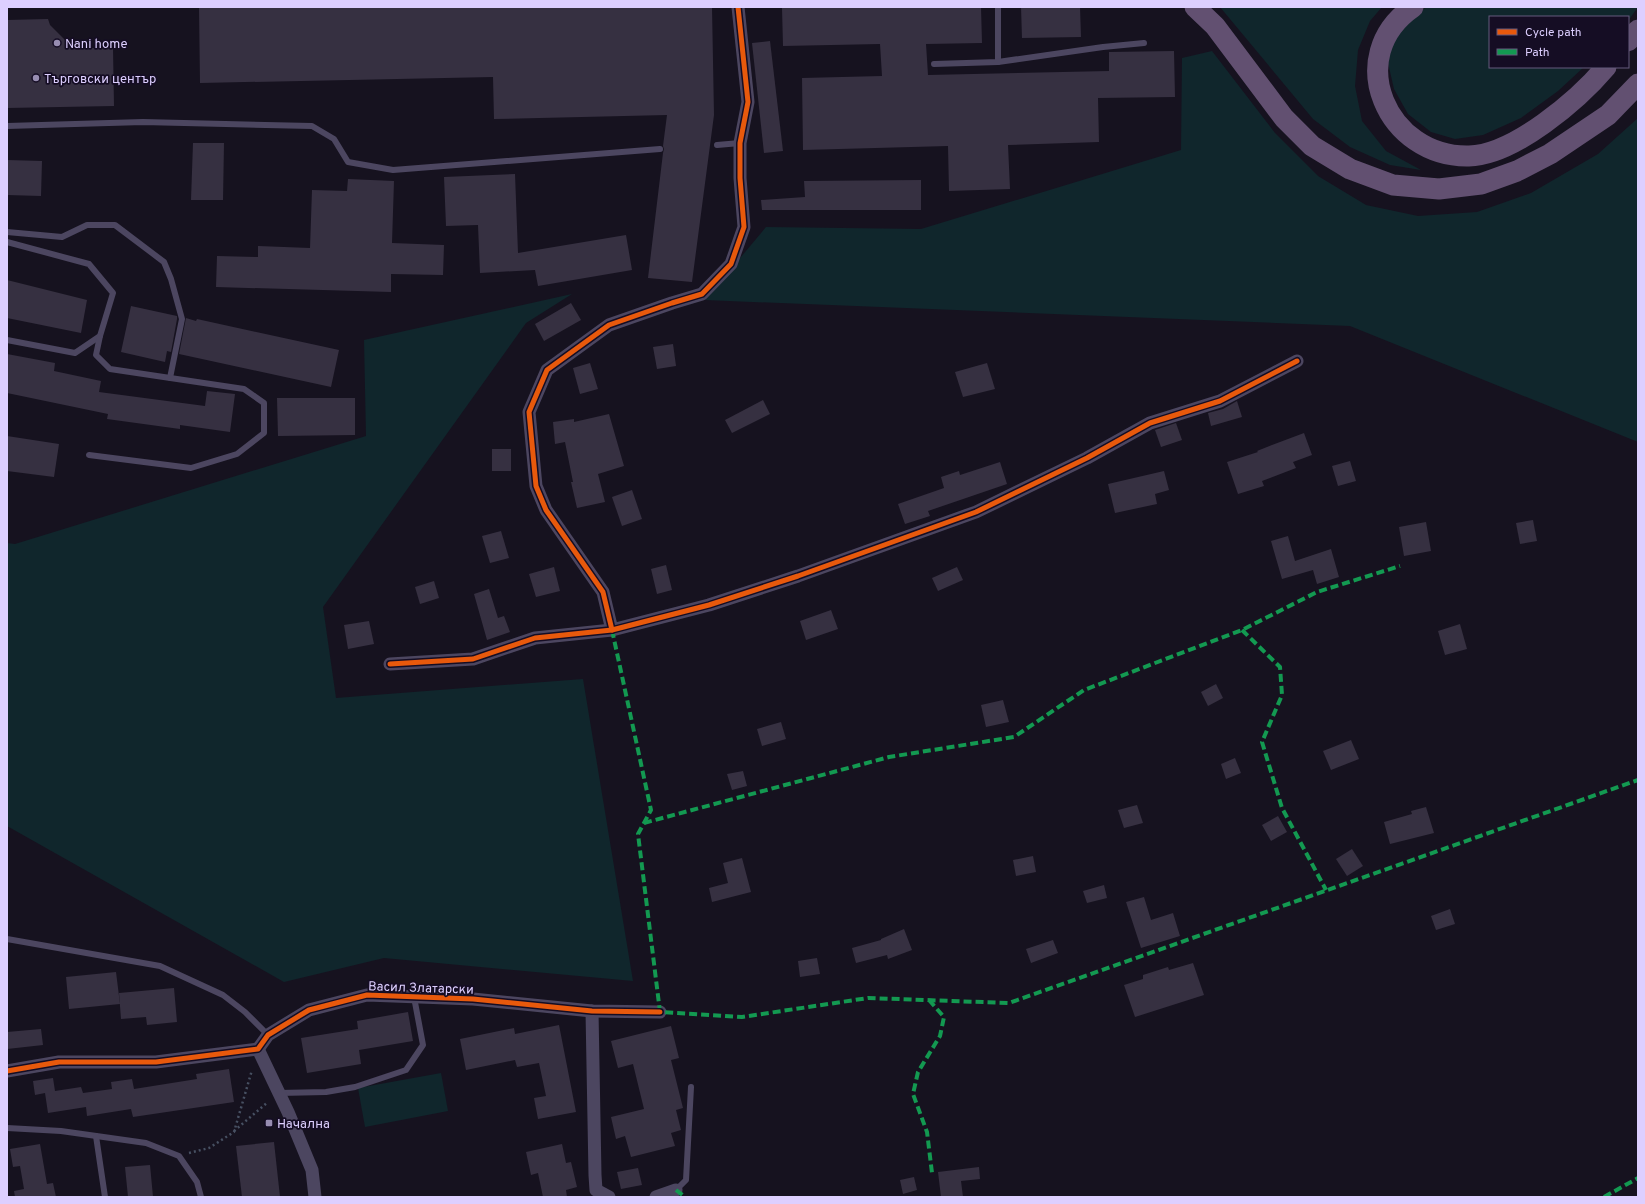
<svg xmlns="http://www.w3.org/2000/svg" width="1645" height="1204" font-family="Overpass,sans-serif">
  <style>
    .green { fill: #10262c }
    .building { fill: #363041 }
    .lines { fill: none; stroke-linecap: round; stroke-linejoin: round }
    .path { stroke: #475062; stroke-width: 2.5; stroke-dasharray: 2 3; stroke-linecap: butt }
    .service { stroke: #4c4660; stroke-width: 6 }
    .minor { stroke: #4c4660; stroke-width: 13 }
    .primary { stroke: #625071; stroke-width: 21 }
    .quiet { stroke: #139951; stroke-width: 4; stroke-dasharray: 8 4; stroke-linecap: butt }
    .cycleway-casing { stroke: #150d24; stroke-width: 8 }
    .cycleway { stroke: #e8590c; stroke-width: 5 }
    .poi-dot { fill: #978db1; stroke: #150d24; stroke-width: 1.5 }
    .labels { text-anchor: middle; stroke-width: 3.5; stroke-linejoin: round; paint-order: stroke }
    .poi-label { font-size: 13px; fill: #ddcfff; stroke: #150d24; text-anchor: start }
    .street-label { font-size: 13px; fill: #ddcfff; stroke: #150d24 }
  </style>
  <rect width="100%" height="100%" fill="#16121f"/>
  <g class="green">
    <path d="M1220 7H1382L1370 21 1358 50 1355 86 1362 121 1386 151 1421 170 1390 165 1350 147 1313 119Z"/>
    <path d="M1427 7H1638L1628 21V17H1490V67H1584L1558 91 1521 118 1483 135 1455 139 1431 132 1408 114 1394 89 1388 63 1394 34 1412 16Z"/>
    <path d="M1212 51 1275 133 1318 176 1366 205 1418 216 1477 212 1531 193 1598 154 1638 118V442L1350 326 705 300 766 227 921 229 1181 150 1182 58Z"/>
    <path d="M572 294 526 323 323 607 336 698 583 679 633 981 384 958 284 982 7 826V543L15 544 366 436 364 340Z"/>
    <path d="M441 1073 448 1111 365 1127 358 1088Z"/>
  </g>
  <g class="building">
    <path d="M199 7H712L714 115 692 282 648 278 663 153 664 149 663 146 667 115 494 119 493 77 200 83Z"/>
    <path d="M831 7H981L982 43 926 44 928 75 1109 71V52L1174 51 1175 97 1098 98 1099 142 1008 145 1010 189 949 191 948 146 803 150 802 78 882 76 880 44 783 46 782 8Z"/>
    <path d="M1021 7H1080L1081 37 1022 38Z"/>
    <path d="M48 19 50 25 69 44 74 43 75 48H113L114 106 7 108V20Z"/>
    <path d="M770 41 783 151 764 153 752 43Z"/>
    <path d="M193 143H224L223 200H191Z"/>
    <path d="M7 160 42 161 41 196 7 195Z"/>
    <path d="M515 174 518 253 626 235 632 270 538 286 535 270 480 273 478 225 446 226 444 177Z"/>
    <path d="M348 179 394 181 392 243 444 245 443 275 391 274V292L216 287 217 256 258 257V246L310 248 312 190 347 191Z"/>
    <path d="M921 180V210H762L761 200 805 197 804 181Z"/>
    <path d="M7 280 87 300 81 333 7 318Z"/>
    <path d="M571 303 581 320 544 341 535 324Z"/>
    <path d="M131 306 177 316V319L171 352 167 351 165 362 121 352Z"/>
    <path d="M186 318 196 321 197 319 339 350 331 387 179 354Z"/>
    <path d="M673 344 676 366 657 369 653 347Z"/>
    <path d="M7 354 55 363 54 371 101 381 99 392 205 406 207 391 235 394 230 432 180 425V429L107 419 108 414 7 393Z"/>
    <path d="M590 363 598 389 580 394 573 368Z"/>
    <path d="M987 363 995 389 963 397 955 372Z"/>
    <path d="M277 398H355V435L278 436Z"/>
    <path d="M763 400 770 414 732 433 725 420Z"/>
    <path d="M1237 401 1242 417 1211 426 1208 413 1223 409Z"/>
    <path d="M609 414 624 466 598 474 605 502 577 508 571 482H573L565 442 555 444 553 422 574 419V422Z"/>
    <path d="M1176 423 1182 440 1161 447 1155 430Z"/>
    <path d="M1304 433 1312 455 1293 462 1296 468 1262 481 1264 486 1238 494 1227 462 1258 452 1257 451 1272 445Z"/>
    <path d="M7 436 59 444 54 477 7 471Z"/>
    <rect x="492" y="449" width="19" height="22"/>
    <path d="M1350 461 1356 481 1338 486 1332 466Z"/>
    <path d="M1000 462 1007 484 928 511 930 516 905 524 898 504 944 488 941 477 959 471 960 475Z"/>
    <path d="M1164 471 1169 490 1155 494 1157 504 1115 513 1108 484Z"/>
    <path d="M632 490 642 519 622 526 612 497Z"/>
    <path d="M1533 520 1537 541 1520 544 1516 523Z"/>
    <path d="M1426 522 1431 551 1404 556 1399 527Z"/>
    <path d="M501 531 509 558 490 563 482 536Z"/>
    <path d="M1288 536 1295 561 1331 549 1339 577 1317 584 1313 570 1282 579 1271 541Z"/>
    <path d="M666 565 672 590 657 594 651 569Z"/>
    <path d="M554 567 560 591 536 597 529 574Z"/>
    <path d="M957 567 963 580 938 591 932 578Z"/>
    <path d="M434 581 439 598 420 604 415 587Z"/>
    <path d="M489 589 498 618 504 616 510 632 487 640 474 594Z"/>
    <path d="M831 610 838 629 806 640 800 621Z"/>
    <path d="M369 621 374 644 348 649 344 625Z"/>
    <path d="M1460 624 1467 649 1445 655 1438 631Z"/>
    <path d="M1216 684 1223 698 1208 706 1201 692Z"/>
    <path d="M1003 700 1009 722 986 727 981 705Z"/>
    <path d="M781 722 786 739 762 746 757 729Z"/>
    <path d="M1351 740 1359 759 1331 770 1323 751Z"/>
    <path d="M1235 758 1241 773 1226 779 1221 764Z"/>
    <path d="M743 771 747 786 732 790 727 774Z"/>
    <path d="M1137 805 1143 823 1124 828 1118 810Z"/>
    <path d="M1426 807 1434 833 1390 844 1384 822 1412 814 1411 811Z"/>
    <path d="M1278 816 1287 832 1271 841 1262 825Z"/>
    <path d="M1352 849 1363 866 1347 876 1336 859Z"/>
    <path d="M1033 856 1036 872 1016 876 1013 860Z"/>
    <path d="M742 858 751 892 712 902 709 888 728 883 723 863Z"/>
    <path d="M1104 885 1107 898 1087 903 1083 891Z"/>
    <path d="M1144 897 1151 920 1173 913 1180 936 1141 948 1126 902Z"/>
    <path d="M1450 909 1455 924 1436 930 1431 916Z"/>
    <path d="M904 929 912 950 888 959 887 955 856 963 852 948 881 940V939Z"/>
    <path d="M1053 940 1058 953 1031 963 1026 949Z"/>
    <path d="M817 958 820 974 800 977 798 961Z"/>
    <path d="M1193 963 1204 995 1135 1017 1124 985 1143 979V975L1168 967 1169 970Z"/>
    <path d="M116 972 120 1004 69 1009 66 977Z"/>
    <path d="M174 988 177 1022 147 1025 146 1017 121 1019 119 993Z"/>
    <path d="M408 1012 413 1041 359 1050 361 1064 307 1073 301 1038 358 1029 357 1021Z"/>
    <path d="M559 1025 576 1112 538 1119 534 1098 546 1096 539 1063 517 1067 515 1060 466 1070 460 1039 514 1028 515 1034Z"/>
    <path d="M671 1026 679 1058 671 1060 683 1108 676 1110 681 1130 671 1133 675 1146 631 1157 625 1136 616 1139 611 1117 644 1109 633 1064 618 1068 611 1041Z"/>
    <path d="M41 1029 43 1045 7 1049V1032Z"/>
    <path d="M229 1069 234 1102 133 1117 131 1109 87 1116 86 1107 48 1113 45 1093 35 1095 33 1081 53 1078 55 1091 81 1087 83 1093 112 1089 111 1082 132 1079 134 1089 197 1079 196 1074Z"/>
    <path d="M274 1142 280 1197H242L236 1146Z"/>
    <path d="M40 1144 47 1184 53 1183 56 1197H15L14 1191 24 1189 20 1166 13 1167 10 1149Z"/>
    <path d="M562 1144 566 1163 571 1162 577 1187 566 1190 567 1197H543L538 1173 531 1175 526 1152Z"/>
    <path d="M150 1165 153 1197H128L125 1167Z"/>
    <path d="M979 1167 980 1179 961 1181 963 1197H941L938 1172Z"/>
    <path d="M638 1168 642 1185 621 1189 617 1172Z"/>
    <path d="M914 1177 917 1190 903 1194 900 1180Z"/>
  </g>
  <g class="lines">
    <g class="path">
      <path d="M234 1131 268 1102"/>
      <path d="M189 1153 209 1148 234 1132 252 1070"/>
    </g>
    <g class="service">
      <path d="M998 7V62"/>
      <path d="M934 64 998 62 1103 47 1144 43"/>
      <path d="M7 126 143 122 312 126 334 139 348 162 393 170 660 149"/>
      <path d="M717 145 740 143"/>
      <path d="M7 232 62 237 87 225H115L164 262 171 279 182 319 170 378"/>
      <path d="M7 242 89 264 113 293 100 336 75 353 7 340"/>
      <path d="M89 455 191 468 237 454 264 433V403L244 389 110 369 96 355 100 336"/>
      <path d="M7 939 160 966 223 995 245 1012 268 1035"/>
      <path d="M279 1093 326 1092 355 1087 406 1070 423 1045 414 997"/>
      <path d="M7 1128 61 1131 146 1143 179 1156 197 1182 201 1197"/>
      <path d="M96 1136 105 1197"/>
      <path d="M676 1190 686 1180 691 1087"/>
    </g>
    <g class="minor">
      <path d="M612 630 603 592 546 510 536 486 529 412 547 370 609 325 672 303 702 294 731 264 744 227 740 178V143L748 102 738 7"/>
      <path d="M390 664 473 659 535 638 612 630 709 605 798 576 976 512 1087 458 1150 423 1220 401 1297 361"/>
      <path d="M592 1011 595 1175 596 1190 609 1197"/>
      <path d="M258 1049 288 1112 312 1170 315 1197"/>
      <path d="M7 1071 59 1062H156L258 1049 268 1035 309 1010 367 995 473 999 592 1011 660 1012"/>
      <path d="M656 1197 676 1190"/>
    </g>
    <g class="primary">
      <path d="M1195 7 1215 26 1284 118 1312 146 1350 169 1393 185 1439 189 1481 184 1517 171 1550 154 1608 115 1638 84"/>
      <path d="M1413 7C1342 56 1387 158 1469 156 1514 155 1578 100 1606 67"/>
      <path d="M1628 41 1638 30"/>
    </g>
    <g class="quiet">
      <path d="M612 630 651 810 638 834 660 1012 742 1017 868 998 1009 1003 1638 780"/>
      <path d="M1242 630 1280 667 1282 695 1262 742 1282 808 1326 890"/>
      <path d="M644 823 889 757 1014 737 1084 690 1242 630 1317 592 1400 566"/>
      <path d="M929 1000 944 1017 940 1036 918 1072 913 1094 927 1132 932 1173"/>
      <path d="M676 1190 685 1197"/>
      <path d="M1604 1197 1638 1178"/>
    </g>
    <g class="cycleway-casing">
      <g id="cycleway">
        <path d="M612 630 603 592 546 510 536 486 529 412 547 370 609 325 672 303 702 294 731 264 744 227 740 178V143L748 102 738 7"/>
        <path d="M390 664 473 659 535 638 612 630 709 605 798 576 976 512 1087 458 1150 423 1220 401 1297 361"/>
        <path d="M7 1071 59 1062H156L258 1049 268 1035 309 1010 367 995 473 999 592 1011 660 1012"/>
      </g>
    </g>
    <use href="#cycleway" class="cycleway"/>
  </g>
  <g class="poi-dot">
    <circle cx="57" cy="43" r="4"/>
    <circle cx="36" cy="78" r="4"/>
    <rect x="265" y="1119" width="8" height="8" rx="2"/>
  </g>
  <g class="labels">
    <g class="poi-label">
      <text x="65" y="48">Nani home</text>
      <text x="44" y="83">Търговски център</text>
      <text x="277" y="1128">Начална</text>
    </g>
    <g class="street-label">
      <text transform="translate(421 987) rotate(2)" y="5">Васил Златарски</text>
    </g>
  </g>
  <rect width="1645" height="1204" fill="none" stroke="#ddcfff" stroke-width="16"/>
  <rect x="1489" y="16" width="140" height="52" fill="#150d24" stroke="#655b7c"/>
  <rect x="1497" y="29" width="20" height="6" fill="#e8590c" stroke="#655b7c"/>
  <text x="1525" y="36" font-size="12" fill="#ddcfff">Cycle path</text>
  <rect x="1497" y="49" width="20" height="6" fill="#139951" stroke="#655b7c"/>
  <text x="1525" y="56" font-size="12" fill="#ddcfff">Path</text>
</svg>
